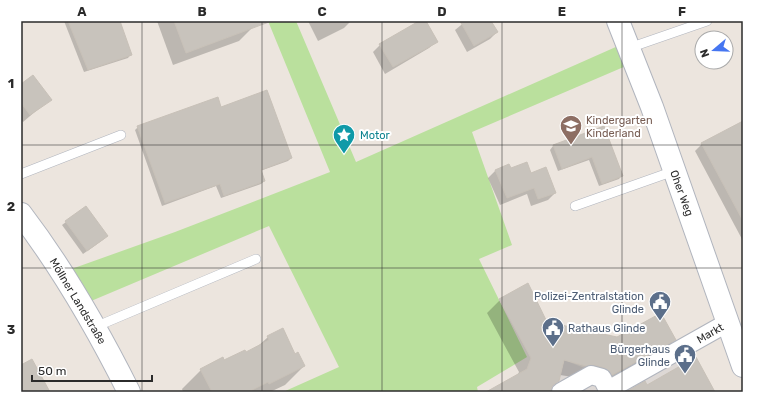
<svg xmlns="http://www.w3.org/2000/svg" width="764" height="413" font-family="Rubik,sans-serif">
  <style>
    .green { fill: #bae09d }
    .plaza { fill: #ddd8d5 }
    .shadow { fill: #0003 }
    .building { fill: #c8c3bc; stroke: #c8c1b8 }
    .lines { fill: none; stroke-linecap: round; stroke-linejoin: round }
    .lane-casing { stroke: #b1b5be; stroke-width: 10 }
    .street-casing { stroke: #b1b5be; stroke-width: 20 }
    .secondary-casing { stroke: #b1b5be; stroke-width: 24 }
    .lane { stroke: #fff; stroke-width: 9 }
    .street { stroke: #fff; stroke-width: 18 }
    .secondary { stroke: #fff; stroke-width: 22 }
    .grid { fill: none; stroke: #2b2b2b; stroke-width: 1; stroke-opacity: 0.55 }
    .labels { text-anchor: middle; stroke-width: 4; stroke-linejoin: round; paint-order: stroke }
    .education-label { font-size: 11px; fill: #785e54; stroke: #fff; text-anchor: start }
    .culture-label { font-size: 11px; fill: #0d838f; stroke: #fff; text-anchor: start }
    .street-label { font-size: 11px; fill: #2b2b2b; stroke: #fff }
    .service-label { font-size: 11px; fill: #4e5e75; stroke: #fff; text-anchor: end }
    .neatline { fill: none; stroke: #2b2b2b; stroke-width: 1.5 }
    .grid-label { font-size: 13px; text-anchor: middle; font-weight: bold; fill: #2b2b2b }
  </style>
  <rect width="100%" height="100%" fill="#ece5de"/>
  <path class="green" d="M268 21H296L356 162 618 46 626 66 472 132 512 245 479 259 527 357 477 387 478 392H283L339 367 269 226 84 304 63 272 175 232 330 172Z"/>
  <path class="plaza" d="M676 340 687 362 634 392H552L557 390 564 360 613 379 637 367 634 362Z"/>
  <g class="shadow">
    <path d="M64 21H119L131 54 128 58 84 72Z"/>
    <path d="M157 21H249L252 28 239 41 173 65Z"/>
    <path d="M308 21H351L344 28 318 41Z"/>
    <path d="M421 21H425L436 42 429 48 385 74 373 52 380 45Z"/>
    <path d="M466 21H490L497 32 490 39 467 52 455 30Z"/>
    <path d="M21 85 50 99 23 122 21 119Z"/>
    <path d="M743 122V241L695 151 702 144Z"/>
    <path d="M138 127 291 158 288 161 260 171 264 181 261 184 221 198 216 186 162 206 135 130Z"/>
    <path d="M604 127 622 175 619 179 599 186 589 160 558 171 550 150 553 146Z"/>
    <path d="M509 166 510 169 531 174 555 193 548 200 531 206 527 194 500 205 488 178 495 171Z"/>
    <path d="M66 222 104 239 83 254 62 225Z"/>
    <path d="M500 300 546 323 617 338 674 340 662 353 599 388 592 380 560 375 558 380 551 388 550 392H488L517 376 519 372 487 313Z"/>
    <path d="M268 337 295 355 304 366 285 385 270 392H183L182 389 201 370 246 354 256 348Z"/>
  </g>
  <g class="building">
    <path d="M68 21H120L132 55 88 70Z"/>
    <path d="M174 21H269V22L186 53Z"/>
    <path d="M419 21H426L438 42 393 67 379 44Z"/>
    <path d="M460 21H491L498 32 474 46Z"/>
    <path d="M33 75 52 100 30 115 21 103V84Z"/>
    <path d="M267 90 292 158 261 170 265 181 224 196 220 184 165 203 137 126 218 97 221 107Z"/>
    <path d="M743 121V221L701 143Z"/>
    <path d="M604 126 623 176 602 184 592 157 562 169 553 145Z"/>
    <path d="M527 162 531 173 546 167 556 193 538 199 534 188 507 198 495 170 509 164 511 168Z"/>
    <path d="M86 206 108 236 87 251 65 221Z"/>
    <path d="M528 283 547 322 617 337 661 313 676 340 612 375 605 368 594 365 586 366 564 360 559 381 552 386 551 392H486L527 369 531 358 499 299Z"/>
    <path d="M283 328 295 354 298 352 305 366 269 384 268 382 248 392H212L200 369 223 357 224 360 245 350 246 352 269 340 267 336Z"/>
    <path d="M696 357 715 392H626L645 381 647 385Z"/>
    <path d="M32 359 50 392H21V365Z"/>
  </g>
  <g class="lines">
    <g class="lane-casing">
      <g id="lane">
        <path d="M629 48 707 21"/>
        <path d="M21 174 121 135"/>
        <path d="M575 206 674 171"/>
        <path d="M95 327 256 259"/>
      </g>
    </g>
    <g class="street-casing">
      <path id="street" d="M561 392 591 375 602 378 608 390 727 323"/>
    </g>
    <g class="secondary-casing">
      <g id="secondary">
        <path d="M618 21 652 107 743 366"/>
        <path d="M21 214C63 269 98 330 129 392"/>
      </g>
    </g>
    <use href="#lane" class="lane"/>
    <use href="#street" class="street"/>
    <use href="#secondary" class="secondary"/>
  </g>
  <path class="grid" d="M142 21V392M262 21V392M382 21V392M502 21V392M622 21V392M21 145H743M21 268H743"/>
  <defs>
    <g id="school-pin" transform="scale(1.15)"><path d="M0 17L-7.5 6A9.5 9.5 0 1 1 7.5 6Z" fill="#8d6e63" stroke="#fff"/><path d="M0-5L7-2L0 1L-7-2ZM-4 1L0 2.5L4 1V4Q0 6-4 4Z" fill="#fff"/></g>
    <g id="sight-pin" transform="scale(1.15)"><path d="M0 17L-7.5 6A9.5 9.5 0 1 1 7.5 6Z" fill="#0f9aa8" stroke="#fff"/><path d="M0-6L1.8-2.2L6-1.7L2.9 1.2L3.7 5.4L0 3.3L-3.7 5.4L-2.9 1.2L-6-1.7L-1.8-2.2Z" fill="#fff"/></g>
    <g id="civic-pin" transform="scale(1.15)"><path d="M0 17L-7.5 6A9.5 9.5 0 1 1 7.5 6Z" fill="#5c6f8a" stroke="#fff"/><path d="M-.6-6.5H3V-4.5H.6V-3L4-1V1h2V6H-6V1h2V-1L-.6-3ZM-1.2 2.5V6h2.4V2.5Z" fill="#fff"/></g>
  </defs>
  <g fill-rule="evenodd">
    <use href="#school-pin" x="571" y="126"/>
    <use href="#sight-pin" x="344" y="135"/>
    <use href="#civic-pin" x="660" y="302"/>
    <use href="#civic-pin" x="553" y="328"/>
    <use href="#civic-pin" x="685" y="355"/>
  </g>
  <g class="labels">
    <g class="education-label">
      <text x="586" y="124">Kindergarten<tspan x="586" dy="13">Kinderland</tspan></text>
    </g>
    <g class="culture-label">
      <text x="360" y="139">Motor</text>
    </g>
    <g class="street-label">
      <text transform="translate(682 193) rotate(70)" y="4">Oher Weg</text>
      <text transform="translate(78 301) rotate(59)" y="4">Möllner Landstraße</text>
      <text transform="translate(710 333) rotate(-30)" y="4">Markt</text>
    </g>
    <g class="service-label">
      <text x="644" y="300">Polizei-Zentralstation<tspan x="644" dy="13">Glinde</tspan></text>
      <text x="568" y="332" text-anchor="start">Rathaus Glinde</text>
      <text x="670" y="353">Bürgerhaus<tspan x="670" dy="13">Glinde</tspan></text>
    </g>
  </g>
  <rect width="764" height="413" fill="none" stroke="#ffffff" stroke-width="44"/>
  <g transform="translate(714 50) rotate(251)"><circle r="19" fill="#ffffff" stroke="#aaaaaa"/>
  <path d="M0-3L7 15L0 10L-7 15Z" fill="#4676f1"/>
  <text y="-6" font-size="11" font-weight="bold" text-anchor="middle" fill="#2b2b2b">N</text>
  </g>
  <path d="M32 375v6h120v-6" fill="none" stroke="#2b2b2b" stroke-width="2"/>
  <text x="38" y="375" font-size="12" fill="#2b2b2b" stroke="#ffffff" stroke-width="3" paint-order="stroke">50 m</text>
  <rect x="22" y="22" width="720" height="369" class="neatline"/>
  <g class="grid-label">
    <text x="82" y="16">A</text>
    <text x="202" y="16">B</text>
    <text x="322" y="16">C</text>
    <text x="442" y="16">D</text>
    <text x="562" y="16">E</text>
    <text x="682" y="16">F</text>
    <text x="11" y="88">1</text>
    <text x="11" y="211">2</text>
    <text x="11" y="334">3</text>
  </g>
</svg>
